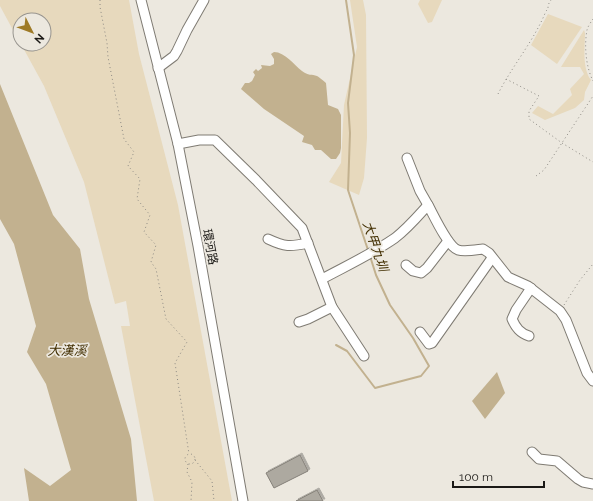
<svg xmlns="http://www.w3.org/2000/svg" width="593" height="501" font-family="Raleway,'Noto Sans TC',sans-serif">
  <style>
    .green { fill: #e7d9bd }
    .water { fill: #c2b18f }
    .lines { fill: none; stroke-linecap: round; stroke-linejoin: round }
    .stream { stroke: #c2b18f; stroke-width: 2 }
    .building { fill: #ada9a0; stroke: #848078; filter: url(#shadow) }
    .minor-casing { stroke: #7f7b73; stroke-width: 11 }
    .path { stroke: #8d8a84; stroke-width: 1; stroke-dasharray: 1 3; stroke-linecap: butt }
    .minor { stroke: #fff; stroke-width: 9 }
    .labels { text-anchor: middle; stroke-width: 3.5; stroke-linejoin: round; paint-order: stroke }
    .street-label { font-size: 12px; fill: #1b1916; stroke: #ece8df }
    .water-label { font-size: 13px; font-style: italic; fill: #412e00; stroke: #ece8df }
  </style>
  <defs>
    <filter id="shadow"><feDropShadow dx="2" dy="-2" stdDeviation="0" flood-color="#0004"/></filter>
  </defs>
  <rect width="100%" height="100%" fill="#ece8df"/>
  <g class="green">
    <path d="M0 0H129L139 54 178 205 232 501H154L121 326H130L126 301 115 304 84 182 44 86 21 44H44V20H20V43L0 6Z"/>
    <path d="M350 0H363L366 15 367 138 364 178 359 195 329 182 341 163 344 105 357 47Z"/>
    <path d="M420 0H442L432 22 428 23 418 4Z"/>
    <path d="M548 14 582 27 557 64 531 45Z"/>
    <path d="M584 30 585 33C585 48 582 68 591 80L585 92 584 100 575 108 545 120 532 113 538 106 553 114 572 95 570 89 584 74 580 67H561Z"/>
  </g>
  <g class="water">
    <path d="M274 52C285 52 294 65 302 71 308 76 312 74 317 76 319 77 324 81 326 83L328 105 338 109 341 115V148L340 153 336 159H331L321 150H315L312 145 302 142 304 136 264 109 241 89 245 83H249L252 81 255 75 253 72 256 69 258 71 262 68 261 65 270 66 274 64V59L271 54Z"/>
    <path d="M0 84 53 215 80 249 89 299 131 439 137 501H29L24 468 50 486 71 470 46 384 27 352 36 326 14 244 0 219Z"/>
    <path d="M497 372 505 393 485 419 472 401Z"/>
  </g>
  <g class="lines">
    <g class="stream">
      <path d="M346 0 354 55 348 103 350 133 348 190 368 250"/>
      <path d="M336 345 347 351 375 388 421 376 429 366 413 338 390 305 376 275 370 256"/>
    </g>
  </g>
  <g class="building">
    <path d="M300 455 308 471 274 488 266 473Z"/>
    <path d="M317 490 323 501H296Z"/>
  </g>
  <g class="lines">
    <g class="minor-casing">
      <g id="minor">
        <path d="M141 0 178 144 198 246 243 501"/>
        <path d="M158 68 174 56 177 51 187 30 204 0"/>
        <path d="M178 144 199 140H215L256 180 302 228 332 307 364 356"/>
        <path d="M407 158 420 191 428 205"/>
        <path d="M268 239C285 247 290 247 308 243"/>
        <path d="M406 265 413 271 421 273 427 268 448 241"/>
        <path d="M322 279C346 266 372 254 395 238 408 228 418 216 428 205 433 214 448 247 458 250 465 252 475 250 483 249L489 253 508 277 528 286 560 311 566 320 587 373 593 381"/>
        <path d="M299 322 308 319 332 307"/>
        <path d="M420 332 429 344 432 343 492 258"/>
        <path d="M529 336C520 333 516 328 512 319L516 310 531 288"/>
        <path d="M532 452 539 459 557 461 578 479 583 482 593 484"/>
      </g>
    </g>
    <g class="path">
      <path d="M100 0V7L107 43 108 57 124 139 134 152 128 166 140 179 137 199 150 215 144 232 156 245 151 262 156 269 166 319 187 342 175 363 189 454"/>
      <path d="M593 19C591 22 588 26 587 30 584 46 586 67 593 81"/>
      <path d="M506 79 539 96 529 111V119L562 143 593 162"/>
      <path d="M498 94C512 66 534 41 546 11L548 9V5L551 0"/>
      <path d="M536 176 544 170 593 96"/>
      <path d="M564 305 580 280 593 264"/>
      <circle cx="190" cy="459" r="5"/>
      <path d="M195 460 212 481 214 501"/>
      <path d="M188 464 187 472 192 482 191 501"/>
    </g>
    <use href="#minor" class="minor"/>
  </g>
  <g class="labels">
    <g class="street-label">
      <text transform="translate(210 247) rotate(79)" y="4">環河路</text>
    </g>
    <g class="water-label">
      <text transform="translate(376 246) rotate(71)" y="5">大甲九圳</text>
      <text x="67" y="355">大漢溪</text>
    </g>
  </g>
  <g transform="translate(32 32) rotate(132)"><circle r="19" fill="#ece8df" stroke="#98958f"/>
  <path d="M0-3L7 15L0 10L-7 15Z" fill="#9e7a26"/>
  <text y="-6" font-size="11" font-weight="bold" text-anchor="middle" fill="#1b1916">N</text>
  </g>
  <path d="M453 481v6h91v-6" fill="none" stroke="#1b1916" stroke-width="2"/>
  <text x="459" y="481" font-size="12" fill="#1b1916" stroke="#ece8df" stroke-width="3" paint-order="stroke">100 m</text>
</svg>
